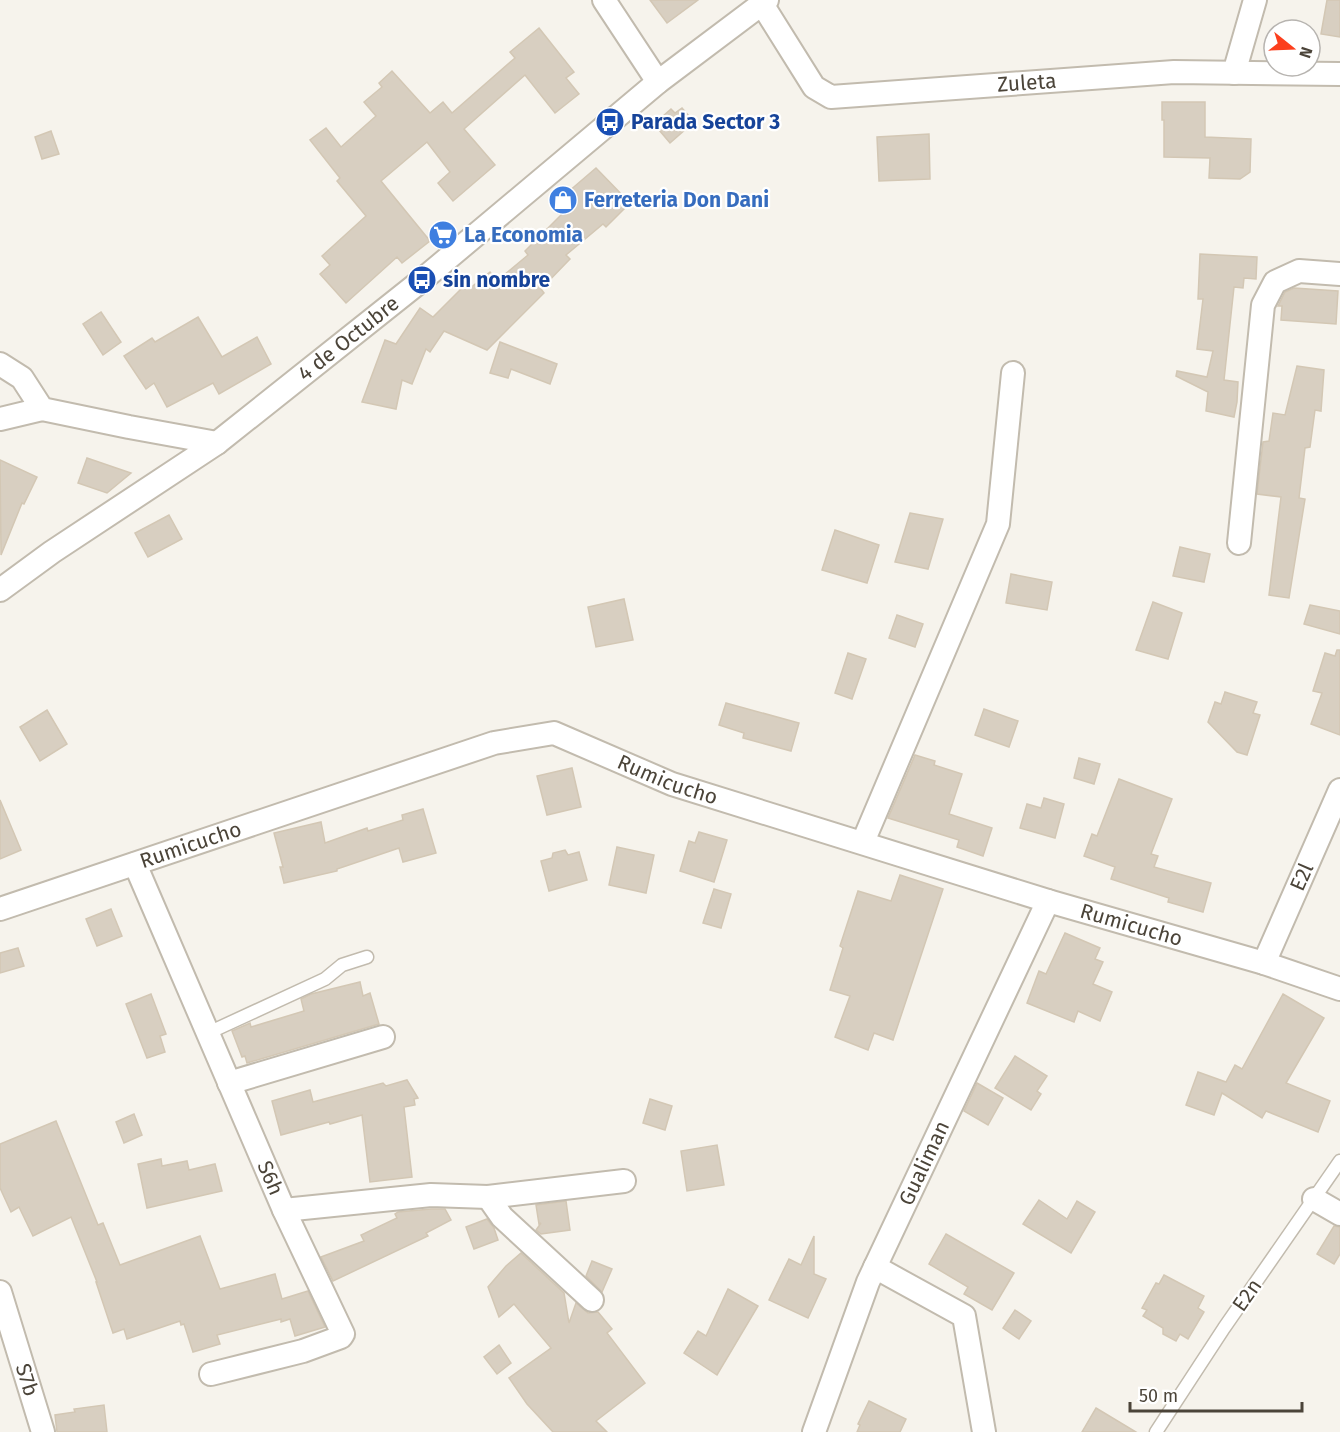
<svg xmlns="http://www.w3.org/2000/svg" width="1340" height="1432" font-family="'Fira Sans',sans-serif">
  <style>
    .building { fill: #d8cfc1; stroke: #d3c7b4; stroke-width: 1.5 }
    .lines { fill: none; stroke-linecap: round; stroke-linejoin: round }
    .service-casing { stroke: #c2bbae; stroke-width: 15 }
    .minor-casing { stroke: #c2bbae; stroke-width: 26 }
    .service { stroke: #fff; stroke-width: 12 }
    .minor { stroke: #fff; stroke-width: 22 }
    .labels { text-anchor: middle; stroke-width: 4.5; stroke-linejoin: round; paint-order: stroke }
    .street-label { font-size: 21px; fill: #4b4439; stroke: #fff }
    .transit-label { font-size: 21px; font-weight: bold; fill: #164399; stroke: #fff; text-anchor: start }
    .shop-label { font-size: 21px; font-weight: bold; fill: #366cbe; stroke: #fff; text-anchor: start }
  </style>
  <rect width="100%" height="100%" fill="#f6f3ec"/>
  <g class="building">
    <path d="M650 0H698L667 23Z"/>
    <path d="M1327 0H1340V37L1321 34Z"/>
    <path d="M539 28 574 72 566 78 579 94 555 113 525 75 464 129 495 165 453 201 438 183 450 172 427 142 381 181 430 241 402 263 397 257 346 303 320 274 330 265 322 256 366 216 337 181 340 178 310 140 326 128 341 147 376 116 364 102 382 87 379 83 392 71 430 113 443 102 452 113 515 58 510 52Z"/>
    <path d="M1162 102H1205V137L1251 139 1250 172 1240 179 1209 178 1210 158 1164 157V120H1162Z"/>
    <path d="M682 108 694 122 670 143 654 124 671 109 675 113Z"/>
    <path d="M51 131 59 154 42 159 35 137Z"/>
    <path d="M929 134 930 179 879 181 877 137Z"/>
    <path d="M596 168 630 203 606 227 603 224 566 255 570 259 541 289 544 293 487 350 444 331 430 352 426 349 412 384 402 380 396 409 362 402 385 340 396 344 420 308 433 317 465 285 469 289 490 272 497 281 528 255 525 251 562 214 554 204Z"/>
    <path d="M1200 254 1257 257 1256 279 1244 278 1243 288 1234 287 1224 380 1238 382 1237 402 1234 417 1206 411 1208 392 1176 376 1177 371 1207 377 1213 351 1197 349 1203 299H1198Z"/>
    <path d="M1294 288 1338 291 1336 324 1281 320 1282 306H1278L1285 292Z"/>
    <path d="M101 312 121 342 103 355 83 324Z"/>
    <path d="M198 317 222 357 257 337 271 364 219 394 213 383 167 407 154 383 146 389 124 356 152 338 155 342Z"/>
    <path d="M500 342 557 364 550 384 511 369 508 378 490 373Z"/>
    <path d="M1297 366 1324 370 1321 411 1315 410 1310 447 1305 448 1299 498 1305 499 1289 598 1269 595 1281 497 1257 494 1263 442 1269 441 1273 413 1285 415Z"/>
    <path d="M87 458 131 473 107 493 78 483Z"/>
    <path d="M0 460 37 477 24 504 22 503 1 555Z"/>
    <path d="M910 513 943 519 928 569 895 562Z"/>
    <path d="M169 515 182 539 148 557 135 533Z"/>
    <path d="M835 530 879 545 867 583 822 570Z"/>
    <path d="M1180 547 1210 554 1204 582 1173 576Z"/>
    <path d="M1011 574 1052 582 1047 610 1006 603Z"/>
    <path d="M624 599 633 640 596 647 588 607Z"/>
    <path d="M1153 602 1182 613 1168 659 1136 650Z"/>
    <path d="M1310 605 1340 611V634L1304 624Z"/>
    <path d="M897 615 923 624 915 647 889 638Z"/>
    <path d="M1337 650H1340V735L1311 724 1322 693 1313 691 1325 653 1335 656Z"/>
    <path d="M848 653 866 659 852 699 835 693Z"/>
    <path d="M1225 692 1257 702 1253 713 1260 715 1247 755 1237 752 1208 722 1215 702 1221 704Z"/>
    <path d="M726 703 799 723 791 751 743 738 744 733 719 725Z"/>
    <path d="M984 709 1018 721 1009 747 975 735Z"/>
    <path d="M47 710 67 744 40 761 20 727Z"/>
    <path d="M915 755 935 761 934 765 962 774 949 814 992 828 983 856 957 847 959 840 888 818Z"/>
    <path d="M1079 758 1100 764 1094 784 1074 778Z"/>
    <path d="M572 768 581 807 547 815 537 776Z"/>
    <path d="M1119 779 1172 799 1151 854 1158 856 1154 867 1211 883 1203 912 1168 902 1169 898 1111 879 1115 867 1084 856 1092 834 1097 836Z"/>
    <path d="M1044 798 1064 804 1055 838 1020 828 1027 804 1041 808Z"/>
    <path d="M0 800 21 850 0 859Z"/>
    <path d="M423 809 436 853 403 862 399 848 337 869V871L284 883 280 867H283L274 833 321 822 325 843 367 828 368 831 403 820 402 815Z"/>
    <path d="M699 832 727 840 714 882 680 871 689 841 695 843Z"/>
    <path d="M617 847 654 855 646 893 609 885Z"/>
    <path d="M565 850 568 855 579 852 587 880 549 891 541 861 552 858 553 853Z"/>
    <path d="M900 875 943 889 893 1040 874 1033 868 1050 835 1037 850 996 830 990 843 948 840 946 858 891 891 901Z"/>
    <path d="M714 889 731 894 721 928 703 923Z"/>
    <path d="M111 909 122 936 97 946 86 919Z"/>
    <path d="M1065 933 1100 948 1095 959 1103 962 1093 984 1112 992 1100 1021 1078 1011 1074 1022 1027 1003 1039 971 1046 974Z"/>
    <path d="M18 948 24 966 0 973V953Z"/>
    <path d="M360 982 363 996 370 993 379 1024 247 1063 245 1056 242 1057 232 1031 250 1023 251 1027 304 1011 301 999 311 994Z"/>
    <path d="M151 994 166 1034 160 1036 165 1052 147 1058 126 1004Z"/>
    <path d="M1283 994 1324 1018 1286 1083 1330 1101 1318 1132 1266 1111 1262 1118 1222 1093 1214 1115 1186 1105 1198 1072 1226 1082 1235 1065 1242 1069Z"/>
    <path d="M1015 1056 1047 1076 1037 1091 1041 1094 1031 1110 995 1088Z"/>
    <path d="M407 1080 418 1098 414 1099 415 1105 404 1107 412 1177 370 1182 362 1115 330 1124 329 1122 281 1135 272 1101 310 1090 313 1102 383 1083 386 1086Z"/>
    <path d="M977 1083 1003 1098 988 1125 964 1111Z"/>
    <path d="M650 1099 672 1106 665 1130 643 1123Z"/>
    <path d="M134 1114 142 1135 124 1143 116 1122Z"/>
    <path d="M56 1121 98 1225 103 1223 120 1265 200 1236 220 1289 275 1274 282 1299 308 1291 325 1327 295 1336 290 1319 281 1322V1319L217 1335 220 1344 193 1352 184 1324 181 1325 180 1321 127 1339 124 1329 113 1333 96 1282H97L71 1217 33 1236 19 1207 11 1212 0 1188V1144Z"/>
    <path d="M717 1145 724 1185 687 1191 681 1151Z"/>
    <path d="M161 1159 162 1166 187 1161 189 1170 215 1164 222 1191 147 1208 138 1164Z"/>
    <path d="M1039 1200 1067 1219 1077 1201 1095 1212 1071 1253 1023 1224Z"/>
    <path d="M566 1201 570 1230 541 1234 536 1230 541 1223 539 1224 536 1205Z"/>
    <path d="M431 1209H445L451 1220 426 1233 428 1236 333 1281 321 1257 364 1241 361 1235 397 1218 395 1214 398 1212Z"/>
    <path d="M487 1219 494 1228 498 1240 474 1249 466 1227Z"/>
    <path d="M1334 1226 1340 1227V1254L1334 1264 1317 1254Z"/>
    <path d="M946 1234 1014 1273 992 1310 964 1294 968 1287 929 1264Z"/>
    <path d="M814 1236V1274L826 1279 808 1318 769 1300 789 1259 801 1265Z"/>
    <path d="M521 1253 564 1293 569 1323 576 1303 588 1313 598 1312 612 1329 607 1333 645 1383 596 1421 607 1432H553L527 1404 509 1378 551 1348 514 1304 499 1317 488 1287 506 1266Z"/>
    <path d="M592 1261 612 1269 602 1292 586 1276Z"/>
    <path d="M1164 1275 1204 1296 1198 1308 1204 1312 1188 1339 1180 1334 1176 1341 1163 1334V1328L1143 1316 1147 1310 1142 1308 1156 1283 1159 1284Z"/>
    <path d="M728 1289 758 1306 717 1375 684 1353 698 1331 706 1336Z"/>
    <path d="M1015 1310 1031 1321 1019 1339 1003 1328Z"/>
    <path d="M499 1345 511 1363 497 1374 484 1357Z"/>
    <path d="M869 1401 906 1419 900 1432H857L860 1425 858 1424Z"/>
    <path d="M104 1405 107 1432H57L55 1415 75 1412 74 1409Z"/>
    <path d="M1096 1408 1136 1432H1082Z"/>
  </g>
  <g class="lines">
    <g class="service-casing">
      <g id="service">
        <path d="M208 1033 325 979 342 965 367 957"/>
        <path d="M1156 1432 1224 1328 1340 1161"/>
      </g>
    </g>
    <g class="minor-casing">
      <g id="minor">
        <path d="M604 0 658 82"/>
        <path id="s1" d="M762 4 814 87 831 97 1174 72 1340 74"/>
        <path d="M1234 73 1255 0"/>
        <path d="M0 364 22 378 42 409 129 427 217 443"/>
        <path d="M0 419 42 409"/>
        <path d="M1239 543 1263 305 1275 282 1299 271 1340 274"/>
        <path id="s2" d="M0 590 52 552 217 443 422 280 658 82 767 0"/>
        <path d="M863 842 998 524 1013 373"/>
        <path id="s3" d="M135 864 284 1210 431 1195 488 1197 624 1181"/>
        <path id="s4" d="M0 909 494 743 554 733 672 784 1048 901 1264 963 1340 989"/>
        <path id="s5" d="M1264 963 1340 790"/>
        <path d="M229 1083 383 1037"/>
        <path d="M488 1197 502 1217 592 1300"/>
        <path d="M1314 1199 1340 1214"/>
        <path d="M875 1267 964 1316 984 1432"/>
        <path id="s6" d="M0 1292 43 1432"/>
        <path d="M211 1374 303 1351 341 1337 343 1334 284 1210"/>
        <path id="s7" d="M814 1432 868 1282 1048 901"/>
      </g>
    </g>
    <use href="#service" class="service"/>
    <use href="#minor" class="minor"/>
  </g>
  <defs>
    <g id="bus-disc" transform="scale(1.5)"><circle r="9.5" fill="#1a4fb4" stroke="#fff"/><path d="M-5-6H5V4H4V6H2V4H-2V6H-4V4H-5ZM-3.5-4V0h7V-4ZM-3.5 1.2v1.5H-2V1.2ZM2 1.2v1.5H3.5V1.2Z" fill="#fff"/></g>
    <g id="shop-disc" transform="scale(1.5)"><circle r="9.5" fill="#3f7fe0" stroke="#fff"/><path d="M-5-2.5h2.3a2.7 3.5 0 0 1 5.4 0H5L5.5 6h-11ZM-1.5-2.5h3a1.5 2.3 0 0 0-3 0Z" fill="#fff"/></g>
    <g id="supermarket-disc" transform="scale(1.5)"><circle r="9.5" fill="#3f7fe0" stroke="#fff"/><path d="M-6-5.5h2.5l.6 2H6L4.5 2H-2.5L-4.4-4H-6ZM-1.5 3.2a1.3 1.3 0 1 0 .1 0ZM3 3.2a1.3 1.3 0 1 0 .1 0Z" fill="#fff"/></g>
  </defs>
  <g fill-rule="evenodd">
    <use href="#bus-disc" x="610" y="122"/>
    <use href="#shop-disc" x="563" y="200"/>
    <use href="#supermarket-disc" x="443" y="235"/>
    <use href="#bus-disc" x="422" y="280"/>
  </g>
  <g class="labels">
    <g class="street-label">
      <text dy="7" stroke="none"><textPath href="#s1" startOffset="314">Zuleta</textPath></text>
      <text dy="7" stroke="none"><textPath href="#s2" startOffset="430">4 de Octubre</textPath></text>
      <text dy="7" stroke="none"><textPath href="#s4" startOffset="705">Rumicucho</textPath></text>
      <text dy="7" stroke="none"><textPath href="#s4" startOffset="201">Rumicucho</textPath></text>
      <text dy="7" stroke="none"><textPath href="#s5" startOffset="94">E2l</textPath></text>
      <text dy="7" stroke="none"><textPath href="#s4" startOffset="1191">Rumicucho</textPath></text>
      <text dy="7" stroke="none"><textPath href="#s7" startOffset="291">Gualiman</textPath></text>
      <text dy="7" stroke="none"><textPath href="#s3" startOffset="342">S6h</textPath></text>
      <text transform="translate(1247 1295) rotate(-55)" y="7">E2n</text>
      <text dy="7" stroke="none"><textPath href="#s6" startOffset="92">S7b</textPath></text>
    </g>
    <g class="transit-label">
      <text x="631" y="129">Parada Sector 3</text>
      <text x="443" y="287">sin nombre</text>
    </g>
    <g class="shop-label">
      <text x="584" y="207">Ferreteria Don Dani</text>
      <text x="464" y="242">La Economia</text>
    </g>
  </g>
  <g transform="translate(1292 48) rotate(108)"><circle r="28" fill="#ffffff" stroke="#b7b4b0" stroke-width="1.5"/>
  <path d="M0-4.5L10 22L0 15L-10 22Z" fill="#fc3f1d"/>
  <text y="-9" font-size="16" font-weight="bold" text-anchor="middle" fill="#4b4439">N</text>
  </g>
  <path d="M1130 1402v9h172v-9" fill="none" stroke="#4b4439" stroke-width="3"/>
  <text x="1139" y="1402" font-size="18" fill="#4b4439" stroke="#ffffff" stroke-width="4.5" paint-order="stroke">50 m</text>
</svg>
